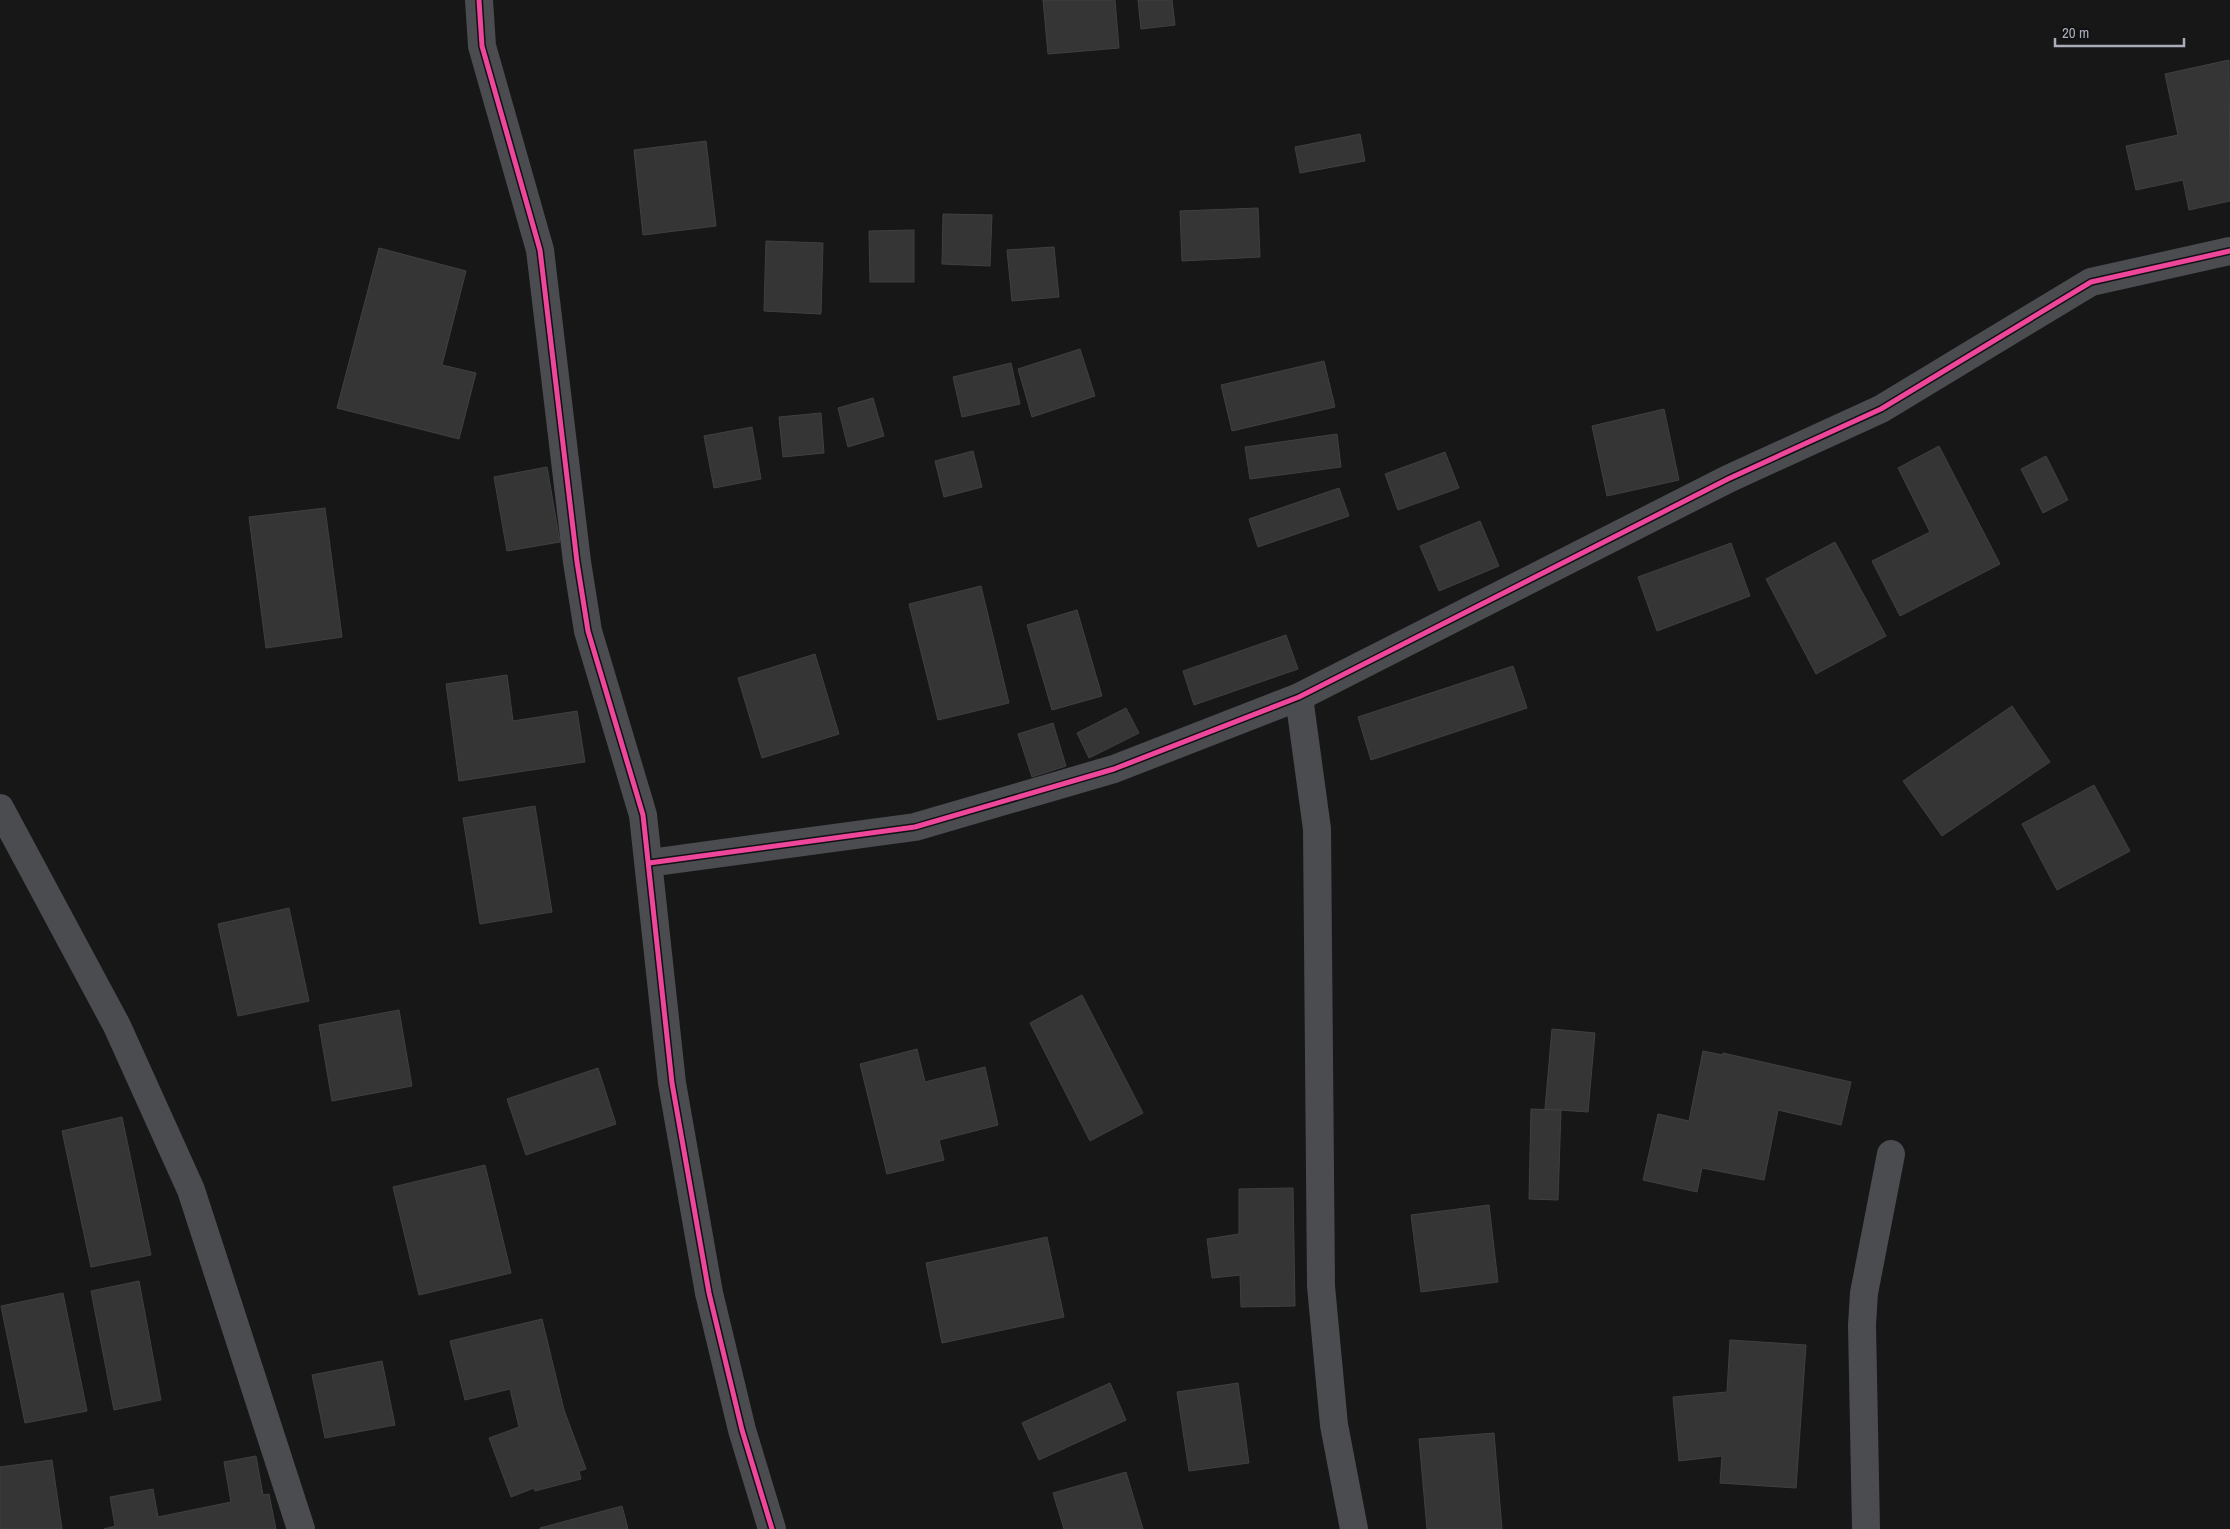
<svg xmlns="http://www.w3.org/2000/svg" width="2230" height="1529" font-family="'Archivo Narrow',sans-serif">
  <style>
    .building { fill: #353536; stroke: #3f4043 }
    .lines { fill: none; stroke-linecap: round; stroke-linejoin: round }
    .minor { stroke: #4b4c50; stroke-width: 28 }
    .cycleway-casing { stroke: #111113; stroke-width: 8 }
    .cycleway { stroke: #ed469a; stroke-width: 5 }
  </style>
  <rect width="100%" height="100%" fill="#171717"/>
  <g class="building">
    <path d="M1043 0H1115L1119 48 1048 54Z"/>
    <path d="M1138 0H1172L1175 25 1141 29Z"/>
    <path d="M2229 60 2230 201 2189 210 2183 180 2136 190 2126 146 2178 135 2165 74Z"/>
    <path d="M1360 134 1365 161 1300 173 1295 147Z"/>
    <path d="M706 141 716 226 643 235 634 150Z"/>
    <path d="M1258 208 1260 257 1182 261 1180 211Z"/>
    <path d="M943 214 992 215 990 266 942 264Z"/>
    <path d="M914 230V282H870L869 231Z"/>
    <path d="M766 241 823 243 821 314 764 311Z"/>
    <path d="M1054 247 1059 297 1012 301 1007 250Z"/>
    <path d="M379 248 466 271 442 365 476 373 459 439 337 408Z"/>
    <path d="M1080 349 1095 396 1032 417 1018 369Z"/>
    <path d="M1324 361 1335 407 1232 431 1221 385Z"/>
    <path d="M1011 363 1020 404 962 417 953 377Z"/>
    <path d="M873 398 884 436 848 447 838 408Z"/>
    <path d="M1664 409 1679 480 1607 496 1592 426Z"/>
    <path d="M821 413 824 453 783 457 779 417Z"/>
    <path d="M752 427 761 479 714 488 704 436Z"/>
    <path d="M1337 434 1341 467 1250 479 1245 447Z"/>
    <path d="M1939 446 2000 564 1900 616 1872 561 1930 532 1898 468Z"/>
    <path d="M973 451 982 487 944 497 935 461Z"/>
    <path d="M1445 452 1459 488 1398 510 1385 474Z"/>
    <path d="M2046 456 2068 500 2043 513 2021 469Z"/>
    <path d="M547 467 560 542 507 551 494 477Z"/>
    <path d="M1339 488 1349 516 1258 547 1249 519Z"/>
    <path d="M325 508 342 637 266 648 249 517Z"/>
    <path d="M1480 521 1499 566 1439 591 1420 546Z"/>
    <path d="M1835 542 1886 636 1816 674 1766 579Z"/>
    <path d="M1731 543 1750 596 1657 631 1638 577Z"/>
    <path d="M981 586 1009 703 938 720 909 604Z"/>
    <path d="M1077 610 1102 696 1052 710 1027 625Z"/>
    <path d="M1286 635 1298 669 1194 705 1183 671Z"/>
    <path d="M815 654 839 734 762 758 738 678Z"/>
    <path d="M1513 666 1527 708 1371 760 1358 717Z"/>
    <path d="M507 675 513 721 577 711 585 762 459 781 446 684Z"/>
    <path d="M2012 706 2050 762 1942 836 1903 781Z"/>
    <path d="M1126 708 1139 733 1089 758 1077 733Z"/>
    <path d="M1053 723 1066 766 1032 777 1018 734Z"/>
    <path d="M2094 785 2130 851 2057 890 2022 824Z"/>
    <path d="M535 806 552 912 480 924 463 818Z"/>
    <path d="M289 908 309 1001 238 1016 218 924Z"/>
    <path d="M1082 995 1143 1113 1090 1141 1030 1023Z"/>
    <path d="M399 1010 412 1086 332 1101 319 1025Z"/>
    <path d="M1552 1029 1595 1033 1588 1112 1545 1109Z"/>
    <path d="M917 1049 925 1082 985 1067 998 1125 939 1140 944 1160 887 1174 860 1064Z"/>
    <path d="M1703 1051 1723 1055V1053L1851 1082 1841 1125 1778 1110 1764 1180 1702 1168 1697 1192 1643 1180 1658 1114 1689 1121Z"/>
    <path d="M598 1068 616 1124 526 1155 507 1099Z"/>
    <path d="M1531 1109 1561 1110 1558 1200 1529 1199Z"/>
    <path d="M122 1117 151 1255 91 1267 62 1131Z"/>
    <path d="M485 1165 511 1273 419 1295 393 1187Z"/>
    <path d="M1293 1188 1295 1306 1241 1307 1240 1275 1212 1278 1207 1239 1239 1234V1189Z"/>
    <path d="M1489 1205 1498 1282 1421 1292 1411 1215Z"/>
    <path d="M1047 1237 1064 1317 942 1343 926 1263Z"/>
    <path d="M139 1281 161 1400 114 1410 91 1291Z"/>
    <path d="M63 1293 87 1411 25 1423 1 1306Z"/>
    <path d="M542 1319 564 1410 586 1469 579 1471 581 1479 535 1491 534 1488 511 1497 489 1438 519 1427 510 1389 465 1400 450 1341Z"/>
    <path d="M1730 1340 1806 1345 1796 1488 1720 1483 1722 1456 1679 1461 1673 1397 1727 1392Z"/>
    <path d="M382 1361 395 1425 325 1438 312 1375Z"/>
    <path d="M1110 1383 1126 1420 1039 1460 1022 1423Z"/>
    <path d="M1238 1383 1249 1463 1189 1471 1177 1392Z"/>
    <path d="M1494 1433 1502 1529H1427L1419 1439Z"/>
    <path d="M256 1456 263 1495 269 1494 276 1529H104L115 1526 110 1497 153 1489 158 1517 231 1502 224 1462Z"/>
    <path d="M52 1460 62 1529H0V1467Z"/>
    <path d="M1126 1472 1143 1529H1064L1053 1493Z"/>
    <path d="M622 1506 628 1529H540V1528Z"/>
  </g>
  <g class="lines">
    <g class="minor">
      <path d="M479 0 482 46 540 250 577 562 588 631 643 815 672 1083 709 1293 742 1430 772 1529"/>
      <path d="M1299 697 1317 829 1321 1286 1334 1425 1354 1529"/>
      <path d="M0 808 117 1026 191 1190 301 1529"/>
      <path d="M649 863 915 827 1114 769 1299 697 1728 479 1881 409 2091 282 2230 251"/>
      <path d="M1866 1529 1862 1325 1864 1293 1891 1154"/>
    </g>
    <g class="cycleway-casing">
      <g id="cycleway">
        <path d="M479 0 482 46 540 250 577 562 588 631 643 815 672 1083 709 1293 742 1430 772 1529"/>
        <path d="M649 863 915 827 1114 769 1299 697 1728 479 1881 409 2091 282 2230 251"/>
      </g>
    </g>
    <use href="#cycleway" class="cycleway"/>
  </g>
  <path d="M2055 38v8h129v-8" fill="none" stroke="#a8adb8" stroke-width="2.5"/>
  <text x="2062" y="38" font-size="15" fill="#a8adb8" stroke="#111113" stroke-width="4" paint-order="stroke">20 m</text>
</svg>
